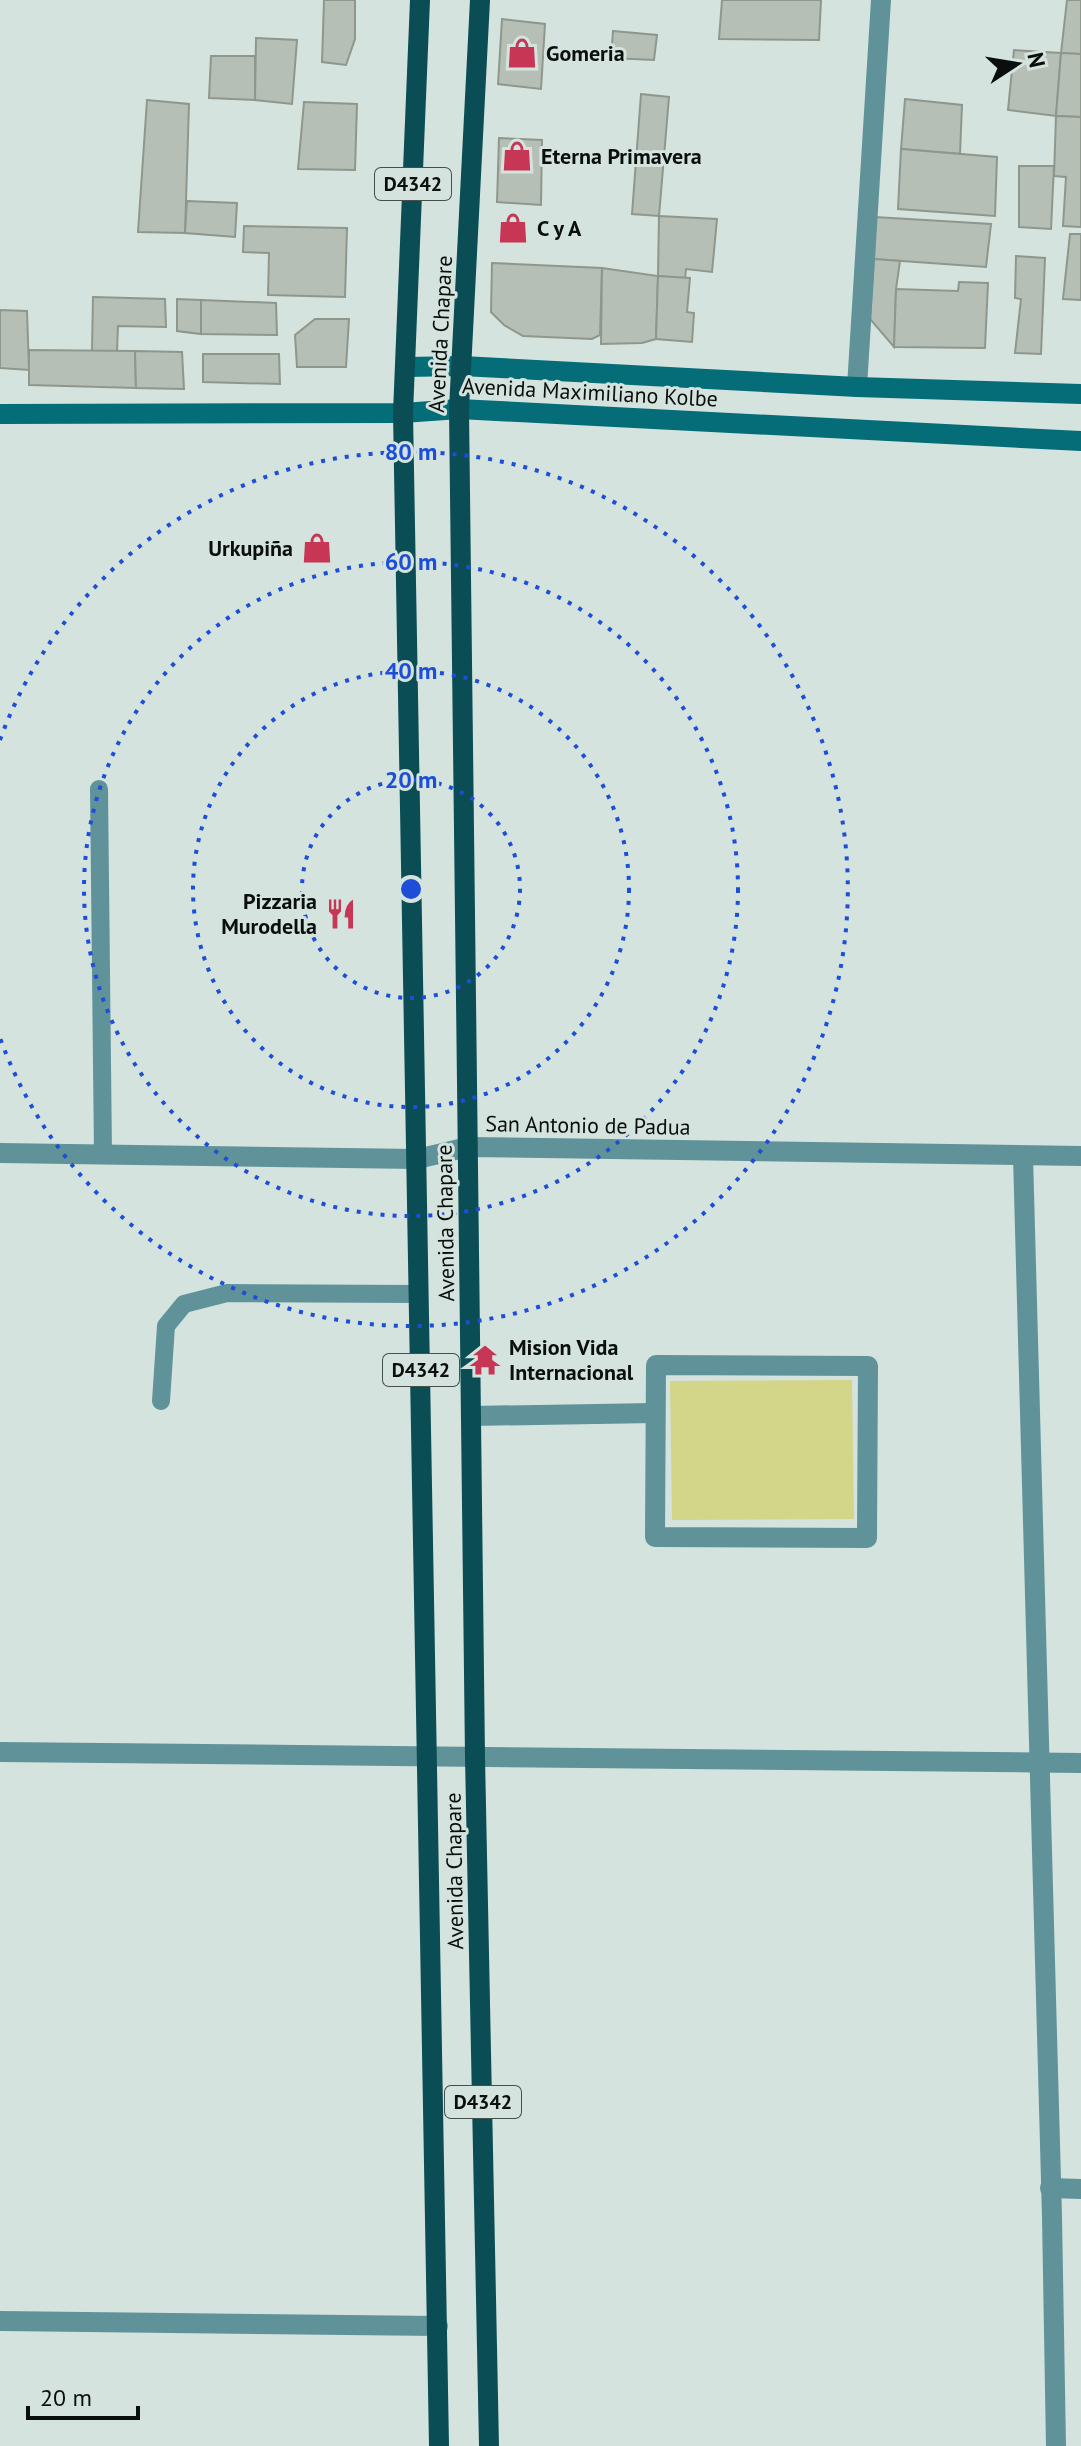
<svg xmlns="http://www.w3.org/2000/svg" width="1081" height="2446" font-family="'PT Sans',sans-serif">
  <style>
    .green { fill: #d3d589 }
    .building { fill: #b6bfb5; stroke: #8f978d; stroke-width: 2 }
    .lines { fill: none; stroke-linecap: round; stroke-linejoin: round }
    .lane { stroke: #609299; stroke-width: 18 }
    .street { stroke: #609299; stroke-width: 20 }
    .secondary { stroke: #046d77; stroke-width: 20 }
    .primary { stroke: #0b4d54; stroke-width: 20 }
    .ring { fill: none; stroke: #1d4ed8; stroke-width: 4; stroke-dasharray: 4 8 }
    .labels { text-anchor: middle; stroke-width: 6; stroke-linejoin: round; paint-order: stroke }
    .shield { fill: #d4e3de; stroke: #474f4c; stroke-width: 2 }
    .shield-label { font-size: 20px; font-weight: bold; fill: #0a0f0d }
    .poi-label { font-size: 22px; font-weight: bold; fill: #0a0f0d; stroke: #d4e3de; text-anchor: start }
    .street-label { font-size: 22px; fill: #0a0f0d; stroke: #d4e3de }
    .centre { fill: #1d4ed8; stroke: #d4e3de; stroke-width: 4 }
    .ring-label { font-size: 24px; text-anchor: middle; font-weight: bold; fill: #1d4ed8; stroke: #d4e3de; stroke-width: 6; stroke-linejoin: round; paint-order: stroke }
  </style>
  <rect width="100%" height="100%" fill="#d4e3de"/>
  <path class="green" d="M852 1380 854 1519 672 1520 670 1381Z"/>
  <g class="building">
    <path d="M324 0H355V39L346 65 322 62Z"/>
    <path d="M722 0H821L819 40 719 39Z"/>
    <path d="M1067 0H1081V54L1061 53Z"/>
    <path d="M502 19 545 24 541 89 498 84Z"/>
    <path d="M613 31 657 35 654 60 611 58Z"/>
    <path d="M256 38 297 40 292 104 255 100Z"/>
    <path d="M1014 50 1061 53 1056 116 1008 110Z"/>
    <path d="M1061 53 1081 54V117L1056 116Z"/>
    <path d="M211 56H255V100L209 98Z"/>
    <path d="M641 94 669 97 659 216 632 214Z"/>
    <path d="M905 99 962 105 960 154 901 149Z"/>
    <path d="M147 100 189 104 185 233 138 232Z"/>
    <path d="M304 102 357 104 355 170 298 169Z"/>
    <path d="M1056 116 1081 117V227L1063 226 1066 177 1054 176Z"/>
    <path d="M499 138 542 140 541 205 497 202Z"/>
    <path d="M901 149 997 157 995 216 898 209Z"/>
    <path d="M1019 166H1054L1051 229 1019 227Z"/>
    <path d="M187 201 237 203 235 237 185 233Z"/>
    <path d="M659 216 717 219 712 272 686 269 685 279 658 276Z"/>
    <path d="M875 217 991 224 986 267 874 259Z"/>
    <path d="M244 226 347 228 345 297 268 295 269 253 243 252Z"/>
    <path d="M1070 234H1081V300L1063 299Z"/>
    <path d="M1016 256 1045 258 1041 354 1015 353 1021 299 1015 298Z"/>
    <path d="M874 259 900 261 896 289 894 347 870 319Z"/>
    <path d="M492 263 602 268 600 335 592 339 523 336 504 325 491 312Z"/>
    <path d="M602 268 658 276 656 339 642 343 601 344Z"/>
    <path d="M658 276 690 278 687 312 694 313 692 342 656 339Z"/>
    <path d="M959 282 988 283 985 348 894 347 896 289 958 291Z"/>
    <path d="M93 297 165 299 166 327 118 326 117 351H92Z"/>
    <path d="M177 299 201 300V334L177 331Z"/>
    <path d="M201 300 276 303 277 335 201 334Z"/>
    <path d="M0 310 27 311 29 370 0 368Z"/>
    <path d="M315 319H349L346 367H297L295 335Z"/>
    <path d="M29 350 135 351 136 388 29 385Z"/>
    <path d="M135 351 182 352 184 389 136 388Z"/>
    <path d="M203 354H279L280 384 203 382Z"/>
  </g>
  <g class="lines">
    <g class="lane">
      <path d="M99 789 103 1155"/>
      <path d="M161 1401 166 1326 184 1304 227 1293 419 1294"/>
    </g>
    <g class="street">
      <path d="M857 387 881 0"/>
      <path d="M0 1153 417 1159 468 1147 1081 1156"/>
      <path d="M1023 1156 1052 2217 1056 2446"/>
      <path d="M656 1365 868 1366 867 1538 655 1537Z"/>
      <path d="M471 1416 655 1413"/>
      <path d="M0 1752 1081 1763"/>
      <path d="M1050 2188 1081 2189"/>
      <path d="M0 2321 438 2326"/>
    </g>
    <g class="secondary">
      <path d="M406 367 462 366 857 387 1081 394"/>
      <path d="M0 414 403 413 459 409 1081 441"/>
    </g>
    <g class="primary">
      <path d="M420 0 403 413 439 2446"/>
      <path d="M480 0 459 409 475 1757 489 2446"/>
    </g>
  </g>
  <g class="ring">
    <circle cx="411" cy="889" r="109"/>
    <circle cx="411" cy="889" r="218"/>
    <circle cx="411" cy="889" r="327"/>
    <path d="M0 740A437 437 0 1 1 0 1038"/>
  </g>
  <defs>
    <g id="shop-bare" transform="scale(2.4)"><path d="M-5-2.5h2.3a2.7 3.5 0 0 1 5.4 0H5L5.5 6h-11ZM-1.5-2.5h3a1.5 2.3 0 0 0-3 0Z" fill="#c73755" stroke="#d4e3de" stroke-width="2.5" paint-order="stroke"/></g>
    <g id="restaurant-bare" transform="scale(2.4)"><path d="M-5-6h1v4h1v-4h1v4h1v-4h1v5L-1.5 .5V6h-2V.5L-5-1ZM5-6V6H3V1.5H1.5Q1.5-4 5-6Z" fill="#c73755" stroke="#d4e3de" stroke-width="2.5" paint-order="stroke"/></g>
    <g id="temple-bare" transform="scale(2.4)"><path d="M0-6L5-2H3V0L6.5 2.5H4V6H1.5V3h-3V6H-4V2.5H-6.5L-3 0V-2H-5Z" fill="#c73755" stroke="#d4e3de" stroke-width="2.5" paint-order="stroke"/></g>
  </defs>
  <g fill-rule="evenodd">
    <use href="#shop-bare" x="522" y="53"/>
    <use href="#shop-bare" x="517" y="156"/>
    <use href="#shop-bare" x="513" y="228"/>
    <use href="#shop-bare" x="317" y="548"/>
    <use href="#restaurant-bare" x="341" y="914"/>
    <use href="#temple-bare" x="485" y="1360"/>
  </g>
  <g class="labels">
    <g class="shield">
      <rect x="375" y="168" width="76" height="32" rx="6"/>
      <rect x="383" y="1354" width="76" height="32" rx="6"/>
      <rect x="445" y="2086" width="76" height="32" rx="6"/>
    </g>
    <g class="shield-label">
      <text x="413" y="191">D4342</text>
      <text x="421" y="1377">D4342</text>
      <text x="483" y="2109">D4342</text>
    </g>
    <g class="poi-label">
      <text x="546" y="61">Gomeria</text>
      <text x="541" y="164">Eterna Primavera</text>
      <text x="537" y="236">C y A</text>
      <text x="293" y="556" text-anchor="end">Urkupiña</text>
      <text x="317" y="909" text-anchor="end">Pizzaria<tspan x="317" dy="25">Murodella</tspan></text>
      <text x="509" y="1355">Mision Vida<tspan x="509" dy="25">Internacional</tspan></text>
    </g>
    <g class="street-label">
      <text transform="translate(440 334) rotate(-87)" y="8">Avenida Chapare</text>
      <text transform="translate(590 392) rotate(3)" y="8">Avenida Maximiliano Kolbe</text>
      <text transform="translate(588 1125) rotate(1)" y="8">San Antonio de Padua</text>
      <text transform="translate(445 1223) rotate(-91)" y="8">Avenida Chapare</text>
      <text transform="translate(454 1871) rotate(-91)" y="8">Avenida Chapare</text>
    </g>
  </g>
  <circle cx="411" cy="889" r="12" class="centre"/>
  <g class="ring-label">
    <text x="411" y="460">80 m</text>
    <text x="411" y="570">60 m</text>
    <text x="411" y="679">40 m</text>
    <text x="411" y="788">20 m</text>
  </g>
  <g transform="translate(1017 64) rotate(78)" stroke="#d4e3de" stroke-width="6" paint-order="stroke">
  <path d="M0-6L14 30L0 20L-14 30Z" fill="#0a0f0d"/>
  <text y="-12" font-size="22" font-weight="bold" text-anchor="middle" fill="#0a0f0d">N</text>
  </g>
  <path d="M28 2406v12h110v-12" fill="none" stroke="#0a0f0d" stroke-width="4"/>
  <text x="40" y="2406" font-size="24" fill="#0a0f0d" stroke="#d4e3de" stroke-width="6" paint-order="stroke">20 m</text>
</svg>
